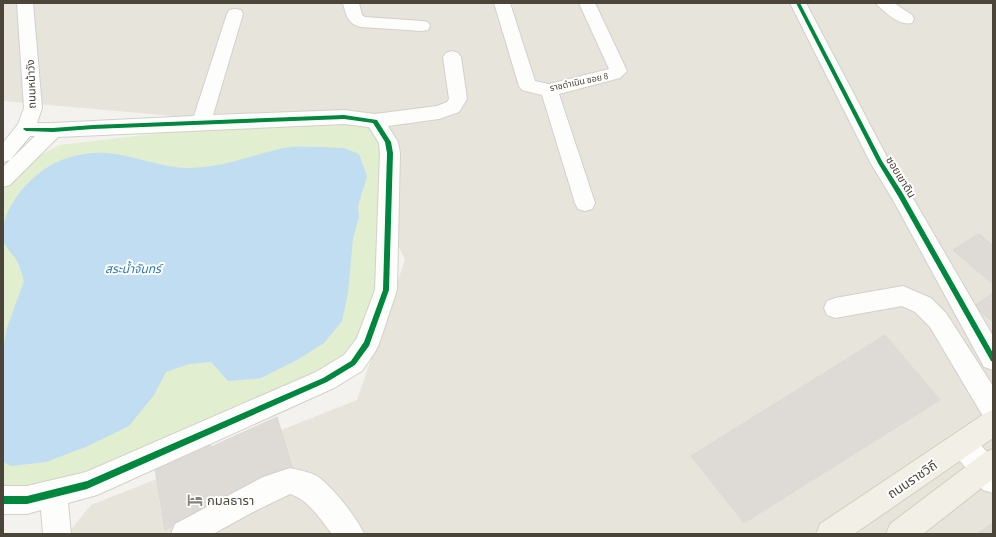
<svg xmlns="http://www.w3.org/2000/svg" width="996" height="537" font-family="Barlow,'Noto Sans Thai',sans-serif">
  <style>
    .residential { fill: #e7e4dc }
    .green { fill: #e1eecf }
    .water { fill: #c0ddf1 }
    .building { fill: #dedbd6; stroke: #dcd9d4 }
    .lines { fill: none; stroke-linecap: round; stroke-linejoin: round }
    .minor-casing { stroke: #d2d0cb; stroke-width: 2 }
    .major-casing { stroke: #d6cebb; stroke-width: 2 }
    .minor { fill: #fdfdfc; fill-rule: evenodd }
    .major { fill: #f2efe6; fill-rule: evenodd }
    .cycleway-casing { stroke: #fff; stroke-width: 2 }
    .cycleway { fill: #00873e; fill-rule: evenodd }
    .labels { text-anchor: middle; stroke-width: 4; stroke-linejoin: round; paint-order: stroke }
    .far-street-label { font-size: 9px; fill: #4b4439; stroke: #fff }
    .street-label { font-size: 11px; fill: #4b4439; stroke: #fff }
    .water-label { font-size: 12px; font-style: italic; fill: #2e7ab2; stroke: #fff }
    .near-street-label { font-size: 13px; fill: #4b4439; stroke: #fff }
    .near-poi-label { font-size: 13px; fill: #4b4439; stroke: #fff; text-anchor: start }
  </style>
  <rect width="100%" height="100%" fill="#f4f2ee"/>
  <path class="residential" d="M3 3H993V534H67L91 505 357 400 405 260 346 131 3 101Z"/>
  <path class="green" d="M359 120 380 132 383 290 352 362 87 482 3 494V181L40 155 60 145 255 122Z"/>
  <path class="water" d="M320 147 344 148 359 154 367 176 358 206 359 217 353 238 348 293 342 321 324 343 297 360 261 378 228 381 211 362 189 364 166 372 154 395 129 426 88 446 46 462 11 466 3 462V349L7 328 24 281C22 274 20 267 17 261 12 253 4 247 3 238 0 205 37 167 67 158 80 154 93 152 106 153 134 155 161 168 189 168 223 168 252 155 284 148 296 146 309 147 320 147Z"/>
  <g class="building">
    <path d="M979 234 993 246V284L953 250Z"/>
    <path d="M979 234 993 246V284L953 250Z"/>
    <path d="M993 293V322L974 306Z"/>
    <path d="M885 335 940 400 744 523 691 456Z"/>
    <path d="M277 417 293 470 165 530 154 463 209 438 211 447Z"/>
    <path d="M993 523V534H977Z"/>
  </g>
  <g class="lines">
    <g class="minor-casing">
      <g id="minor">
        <path d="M17 3H33L42 108 37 123H53L194 116 227 14 229 10 235 9 241 10 243 14 213 115 344 110 375 114 437 106 447 102 449 99 443 57 446 53 452 51 458 53 461 57 467 99 459 112 439 119 388 126 398 142 400 153 397 290 379 344 375 352 362 371 334 388 97 495 68 503 71 534H43L41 510 27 514H3V486H27L86 472 316 372 344 355 357 338 375 290 380 153 379 143 369 127 344 124 58 137 10 185 3 187V167L10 160 3 162V143L18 124 24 108ZM30 136H35L10 160Z"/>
        <path d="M343 3H359L362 15 365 17 422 21 428 22 430 26 428 30 422 31 361 27C348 24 346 15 343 3Z"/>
        <path d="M494 3H510L535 81 549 84 609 69 579 3H595L627 71 620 78 559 94 595 203 592 209 585 211 578 209 575 203 542 95 522 90 519 86Z"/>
        <path d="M790 3H806L887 157 907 188 993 336V370L984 367 893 200 870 162Z"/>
        <path d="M876 3H894L912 15 914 19 912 23C899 26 888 14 878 6Z"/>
        <path d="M903 286 931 298 946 313 993 386V422L984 418 930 327 915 312 902 306 835 318 827 315 824 308 827 301 835 298Z"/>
        <path d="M963 431 972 435 993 459V493L983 490 954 453 950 444 954 435Z"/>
        <path d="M290 468C299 470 309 472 317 476 331 485 358 519 364 534H332C320 519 309 500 290 494L253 512 213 534H171L175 524 263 477Z"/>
      </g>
    </g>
    <g class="major-casing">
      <g id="major">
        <path d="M993 410V438L854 534H816L820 524 984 414Z"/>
        <path d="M993 449V479L923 534H886L890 524 984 453Z"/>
      </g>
    </g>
    <use href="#minor" class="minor"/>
    <use href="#major" class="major"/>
    <g class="cycleway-casing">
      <g id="cycleway">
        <path d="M796 3H800L882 161 902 192 993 353V362L991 361 898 196 878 163Z"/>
        <path d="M344 115 377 120 391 142 393 153 389 290 369 346 355 365 327 382 87 489 27 504H3V496H27L87 481 323 378 351 361 364 342 383 290 387 153 385 142 373 123 344 119 93 129 53 132 26 131 23 129 24 128H53L93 125Z"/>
      </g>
    </g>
    <use href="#cycleway" class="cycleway"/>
  </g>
  <defs>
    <g id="hotel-bare" transform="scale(1.2)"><path d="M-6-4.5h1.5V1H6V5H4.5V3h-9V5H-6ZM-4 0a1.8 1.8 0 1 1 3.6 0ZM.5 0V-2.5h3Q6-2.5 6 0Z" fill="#868178" stroke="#fff" stroke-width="2.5" paint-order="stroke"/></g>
  </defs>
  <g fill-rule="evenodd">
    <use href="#hotel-bare" x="195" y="500"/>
  </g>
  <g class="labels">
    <g class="far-street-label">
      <text transform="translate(579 82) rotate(-12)" y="3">ราชดำเนิน ซอย 8</text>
    </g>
    <g class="street-label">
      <text transform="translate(31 84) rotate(-92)" y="4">ถนนหน้าวัง</text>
      <text transform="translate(901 177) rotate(58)" y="4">ซอยเขาดิน</text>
    </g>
    <g class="water-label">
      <text x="133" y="273">สระน้ำจันทร์</text>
    </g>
    <g class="near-street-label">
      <text transform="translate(912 479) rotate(-34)" y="5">ถนนราชวิถี</text>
    </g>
    <g class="near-poi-label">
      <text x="207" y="505">กมลธารา</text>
    </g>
  </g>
  <rect width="996" height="537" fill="none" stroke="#4b4439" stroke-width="8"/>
</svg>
